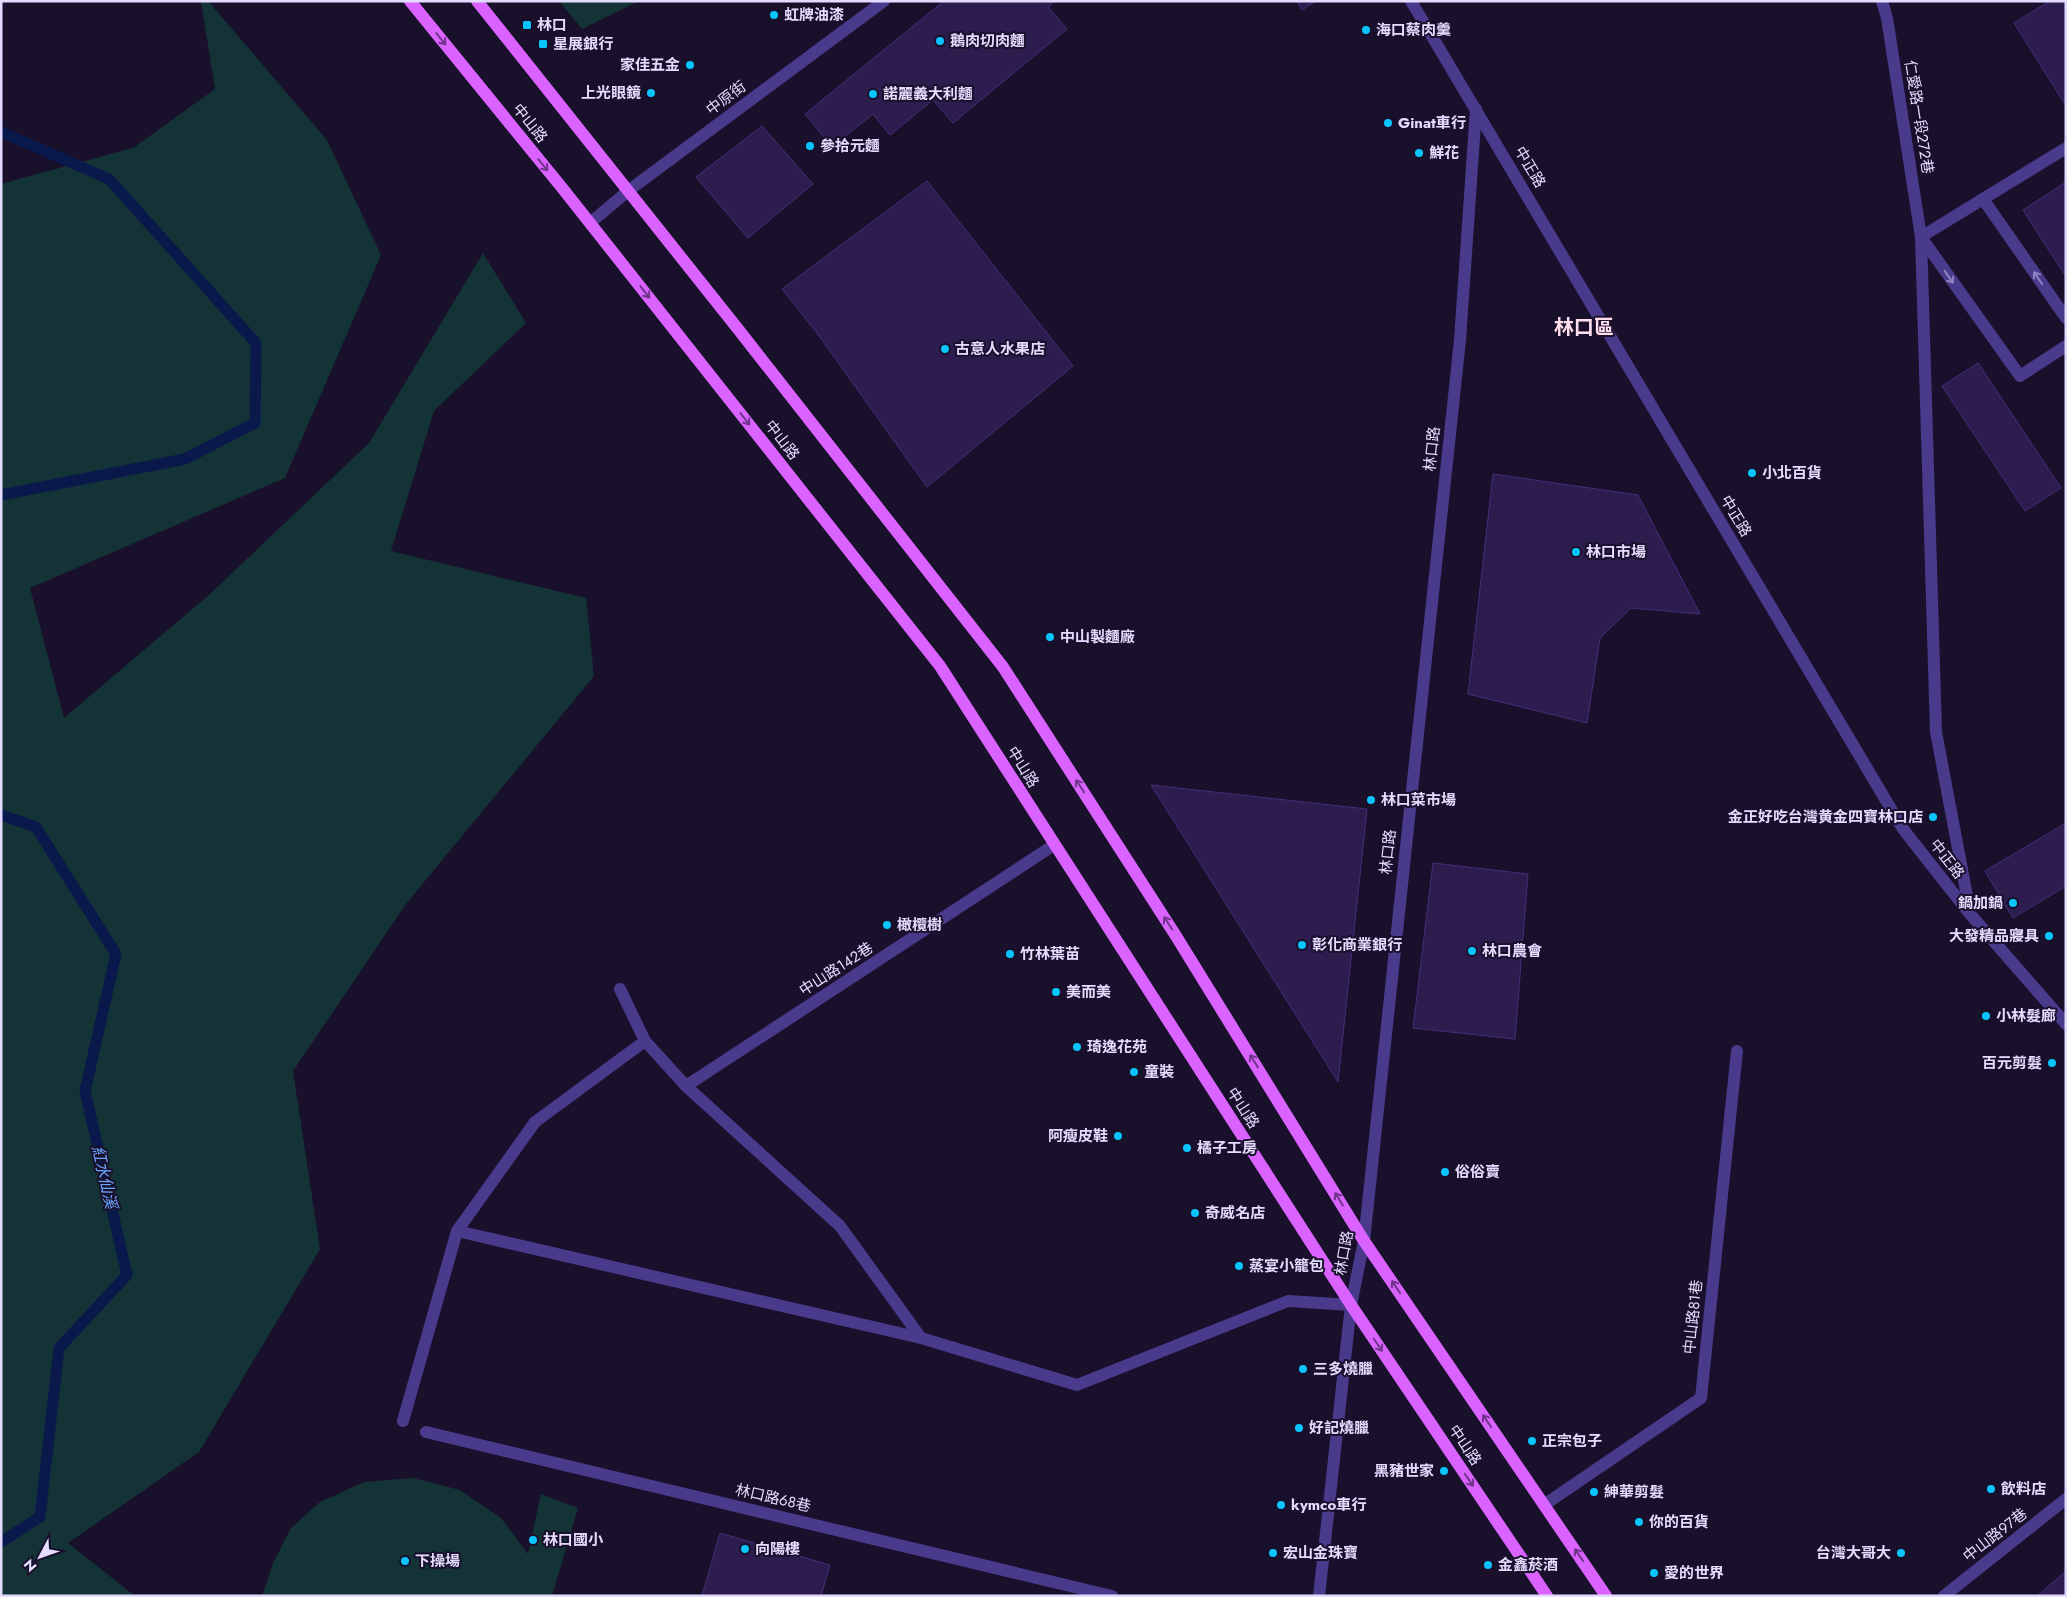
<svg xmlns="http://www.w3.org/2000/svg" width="2067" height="1597" font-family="Jost,'Noto Sans TC',sans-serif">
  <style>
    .green { fill: #133336 }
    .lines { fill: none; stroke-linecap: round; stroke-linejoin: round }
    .stream { stroke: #09194c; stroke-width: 11 }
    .building { fill: #2d1c4e; stroke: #472d7a }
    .minor { stroke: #493a8c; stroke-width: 12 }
    .major { stroke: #da63ff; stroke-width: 12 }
    .oneway { stroke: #70358b }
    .oneway2 { stroke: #8f83c0 }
    .poi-dot { fill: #08c4ff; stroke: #19102c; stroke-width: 2 }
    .labels { text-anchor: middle; stroke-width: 4; stroke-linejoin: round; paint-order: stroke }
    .poi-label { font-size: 15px; font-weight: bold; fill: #e4dcff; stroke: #19102c; text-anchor: start }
    .street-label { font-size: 15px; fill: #e4dcff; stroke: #19102c }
    .water-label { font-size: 16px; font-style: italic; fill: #6aa5ff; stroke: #19102c }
    .district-label { font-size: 20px; font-weight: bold; fill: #ffdeee; stroke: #19102c }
  </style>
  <rect width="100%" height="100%" fill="#19102c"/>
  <g class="green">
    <path d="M201 1H208L327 140 381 255 285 478 30 588 64 718 210 594 369 443 483 253 526 323 434 411 391 551 586 598 594 676 406 904 293 1071 320 1249 199 1452 68 1543 135 1596H1V184L133 148 215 89Z"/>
    <path d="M559 1H639L582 29Z"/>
    <path d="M413 1478 460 1490 501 1518 528 1554 541 1494 578 1508 552 1596H262L273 1563 291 1528 320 1502 364 1482Z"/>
  </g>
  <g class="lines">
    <g class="stream">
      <path d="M1 132 109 179 256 343 255 423 185 459 1 495"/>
      <path d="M1 815 36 827 116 954 85 1091 127 1275 59 1348 40 1517 1 1542"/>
    </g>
  </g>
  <g class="building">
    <path d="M944 1H1055L1048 7 1067 29 953 123 933 100 890 135 873 114 832 147 805 114Z"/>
    <path d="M1297 1H1316L1302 10Z"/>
    <path d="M2050 1H2066V106L2014 23Z"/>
    <path d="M762 126 813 184 748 238 696 177Z"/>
    <path d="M927 181 1073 366 927 487 817 333 782 289Z"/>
    <path d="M2066 182V277L2023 210Z"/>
    <path d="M1978 363 2061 488 2025 511 1942 386Z"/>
    <path d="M1493 474 1638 495 1700 614 1631 608 1600 638 1587 723 1468 694Z"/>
    <path d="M1151 785 1367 809 1338 1082Z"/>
    <path d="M2066 823V886L2013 918 1985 871Z"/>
    <path d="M1433 863 1528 874 1515 1039 1413 1028Z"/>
    <path d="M720 1533 830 1565 821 1596H702Z"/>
    <path d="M2066 1571V1596H2037Z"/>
  </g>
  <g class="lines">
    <g class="minor">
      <path d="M1411 1 1903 829 1970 914 2066 1024"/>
      <path d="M1882 1 1887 18 1921 237 1936 732 1970 912"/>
      <path d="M1983 199 2066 318"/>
      <path d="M590 223 628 191 884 1"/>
      <path d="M1921 237 2020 376 2066 346"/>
      <path d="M1921 237 2066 148"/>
      <path d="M620 989 645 1041 686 1086 840 1226 921 1338"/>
      <path d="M686 1086 1054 845"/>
      <path d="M457 1231 921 1338 1077 1385 1288 1301 1351 1305"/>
      <path d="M403 1421 457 1231 535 1122 645 1041"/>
      <path d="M426 1432 1112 1596"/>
      <path d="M1544 1505 1701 1398 1737 1051"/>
      <path d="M1319 1596 1351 1305 1364 1241 1460 340 1476 109"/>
      <path d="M1944 1596 2066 1499"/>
    </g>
    <g class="major">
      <path d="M410 1 563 189 940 666 1351 1305 1547 1596"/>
      <path d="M477 1 738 329 1003 667 1176 936 1364 1241 1606 1596"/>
    </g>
  </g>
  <defs><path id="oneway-shaft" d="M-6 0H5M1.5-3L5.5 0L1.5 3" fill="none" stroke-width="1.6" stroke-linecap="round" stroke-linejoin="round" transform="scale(1.25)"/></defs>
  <g class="oneway">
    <use href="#oneway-shaft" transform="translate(441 39) rotate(51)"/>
    <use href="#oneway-shaft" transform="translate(543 165) rotate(51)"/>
    <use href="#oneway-shaft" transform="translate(645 292) rotate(52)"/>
    <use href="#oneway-shaft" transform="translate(745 419) rotate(52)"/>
    <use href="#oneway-shaft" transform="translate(1080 786) rotate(-123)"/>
    <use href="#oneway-shaft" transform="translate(1168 923) rotate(-123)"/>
    <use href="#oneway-shaft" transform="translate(1254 1061) rotate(-122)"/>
    <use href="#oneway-shaft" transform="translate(1339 1199) rotate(-121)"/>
    <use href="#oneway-shaft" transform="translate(1396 1287) rotate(-124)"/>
    <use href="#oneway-shaft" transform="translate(1378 1345) rotate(56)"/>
    <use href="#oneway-shaft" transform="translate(1487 1421) rotate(-124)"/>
    <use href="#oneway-shaft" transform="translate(1469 1480) rotate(56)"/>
    <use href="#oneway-shaft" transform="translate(1579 1555) rotate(-124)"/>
  </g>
  <g class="oneway2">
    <use href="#oneway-shaft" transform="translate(1949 277) rotate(55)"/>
    <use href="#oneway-shaft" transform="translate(2038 278) rotate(-124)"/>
  </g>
  <g class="poi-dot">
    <circle cx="774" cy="15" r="5"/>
    <rect x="522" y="20" width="10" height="10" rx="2.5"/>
    <circle cx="1366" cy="30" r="5"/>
    <circle cx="940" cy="41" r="5"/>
    <rect x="538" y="39" width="10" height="10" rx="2.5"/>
    <circle cx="690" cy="65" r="5"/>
    <circle cx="651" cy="93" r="5"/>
    <circle cx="873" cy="94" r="5"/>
    <circle cx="1388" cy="123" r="5"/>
    <circle cx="810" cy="146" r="5"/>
    <circle cx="1419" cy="153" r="5"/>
    <circle cx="945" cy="349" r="5"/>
    <circle cx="1752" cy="473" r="5"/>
    <circle cx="1576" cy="552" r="5"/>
    <circle cx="1050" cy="637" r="5"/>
    <circle cx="1371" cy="800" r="5"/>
    <circle cx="1933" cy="817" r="5"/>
    <circle cx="2013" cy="903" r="5"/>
    <circle cx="887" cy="925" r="5"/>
    <circle cx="2049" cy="936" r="5"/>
    <circle cx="1302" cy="945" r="5"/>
    <circle cx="1472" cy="951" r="5"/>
    <circle cx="1010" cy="954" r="5"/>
    <circle cx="1056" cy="992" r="5"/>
    <circle cx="1986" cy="1016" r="5"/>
    <circle cx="1077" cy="1047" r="5"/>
    <circle cx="2052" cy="1063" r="5"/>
    <circle cx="1134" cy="1072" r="5"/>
    <circle cx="1118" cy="1136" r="5"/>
    <circle cx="1187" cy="1148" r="5"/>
    <circle cx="1445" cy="1172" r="5"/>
    <circle cx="1195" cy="1213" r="5"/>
    <circle cx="1239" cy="1266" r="5"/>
    <circle cx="1303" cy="1369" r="5"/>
    <circle cx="1299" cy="1428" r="5"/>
    <circle cx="1532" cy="1441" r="5"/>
    <circle cx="1444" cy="1471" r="5"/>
    <circle cx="1991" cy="1489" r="5"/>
    <circle cx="1594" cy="1492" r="5"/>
    <circle cx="1281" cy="1505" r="5"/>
    <circle cx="1639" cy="1522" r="5"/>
    <circle cx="533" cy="1540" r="5"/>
    <circle cx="745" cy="1549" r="5"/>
    <circle cx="1273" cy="1553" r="5"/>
    <circle cx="1901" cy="1553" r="5"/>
    <circle cx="405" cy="1561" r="5"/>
    <circle cx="1488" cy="1565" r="5"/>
    <circle cx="1654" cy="1573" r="5"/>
  </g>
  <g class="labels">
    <g class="poi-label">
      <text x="784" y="20">虹牌油漆</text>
      <text x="537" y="30">林口</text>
      <text x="1376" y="35">海口蔡肉羹</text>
      <text x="950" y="46">鵝肉切肉麵</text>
      <text x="553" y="49">星展銀行</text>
      <text x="680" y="70" text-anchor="end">家佳五金</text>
      <text x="641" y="98" text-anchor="end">上光眼鏡</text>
      <text x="883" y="99">諾麗義大利麵</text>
      <text x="1398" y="128">Ginat車行</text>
      <text x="820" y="151">參拾元麵</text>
      <text x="1429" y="158">鮮花</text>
      <text x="955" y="354">古意人水果店</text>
      <text x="1762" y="478">小北百貨</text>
      <text x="1586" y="557">林口市場</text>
      <text x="1060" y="642">中山製麵廠</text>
      <text x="1381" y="805">林口菜市場</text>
      <text x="1923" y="822" text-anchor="end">金正好吃台灣黄金四寶林口店</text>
      <text x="2003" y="908" text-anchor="end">鍋加鍋</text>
      <text x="897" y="930">橄欖樹</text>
      <text x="2039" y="941" text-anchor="end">大發精品寢具</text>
      <text x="1312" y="950">彰化商業銀行</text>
      <text x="1482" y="956">林口農會</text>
      <text x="1020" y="959">竹林葉苗</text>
      <text x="1066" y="997">美而美</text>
      <text x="1996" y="1021">小林髮廊</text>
      <text x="1087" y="1052">琦逸花苑</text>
      <text x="2042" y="1068" text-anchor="end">百元剪髮</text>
      <text x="1144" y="1077">童裝</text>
      <text x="1108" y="1141" text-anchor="end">阿瘦皮鞋</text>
      <text x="1197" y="1153">橘子工房</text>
      <text x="1455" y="1177">俗俗賣</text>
      <text x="1205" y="1218">奇威名店</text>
      <text x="1249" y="1271">蒸宴小籠包</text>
      <text x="1313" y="1374">三多燒臘</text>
      <text x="1309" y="1433">好記燒臘</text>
      <text x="1542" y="1446">正宗包子</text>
      <text x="1434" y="1476" text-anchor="end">黑豬世家</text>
      <text x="2001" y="1494">飲料店</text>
      <text x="1604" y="1497">紳華剪髮</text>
      <text x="1291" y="1510">kymco車行</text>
      <text x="1649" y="1527">你的百貨</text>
      <text x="543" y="1545">林口國小</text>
      <text x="755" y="1554">向陽樓</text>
      <text x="1283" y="1558">宏山金珠寶</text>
      <text x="1891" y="1558" text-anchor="end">台灣大哥大</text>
      <text x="415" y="1566">下操場</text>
      <text x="1498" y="1570">金鑫菸酒</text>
      <text x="1664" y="1578">愛的世界</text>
    </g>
    <g class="street-label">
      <text transform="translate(726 98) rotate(-37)" y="5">中原街</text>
      <text transform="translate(1919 117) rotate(81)" y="5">仁愛路一段272巷</text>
      <text transform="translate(530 123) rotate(51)" y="5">中山路</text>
      <text transform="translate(1530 167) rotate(59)" y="5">中正路</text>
      <text transform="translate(782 440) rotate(52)" y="5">中山路</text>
      <text transform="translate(1432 449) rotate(-84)" y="5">林口路</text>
      <text transform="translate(1736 516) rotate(59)" y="5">中正路</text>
      <text transform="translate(1023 767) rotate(58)" y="5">中山路</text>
      <text transform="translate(1388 852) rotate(-84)" y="5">林口路</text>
      <text transform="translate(1947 859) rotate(52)" y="5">中正路</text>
      <text transform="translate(836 969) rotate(-33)" y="5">中山路142巷</text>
      <text transform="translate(1243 1108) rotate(57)" y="5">中山路</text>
      <text transform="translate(1344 1253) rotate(-80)" y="5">林口路</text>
      <text transform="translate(1693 1317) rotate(-84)" y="5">中山路81巷</text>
      <text transform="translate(1465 1445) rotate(56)" y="5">中山路</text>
      <text transform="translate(773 1498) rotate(13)" y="5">林口路68巷</text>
      <text transform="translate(1995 1535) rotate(-38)" y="5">中山路97巷</text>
    </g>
    <g class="water-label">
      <text transform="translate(105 1177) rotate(77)" y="6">紅水仙溪</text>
    </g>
    <g class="district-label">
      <text x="1584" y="334">林口區</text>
    </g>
  </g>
  <rect width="2067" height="1597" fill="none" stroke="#e4dcff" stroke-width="5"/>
  <g transform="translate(40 1557) rotate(229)" stroke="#19102c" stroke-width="4" paint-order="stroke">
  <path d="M0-4L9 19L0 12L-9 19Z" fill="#e4dcff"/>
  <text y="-8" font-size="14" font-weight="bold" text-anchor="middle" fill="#e4dcff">N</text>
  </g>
</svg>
